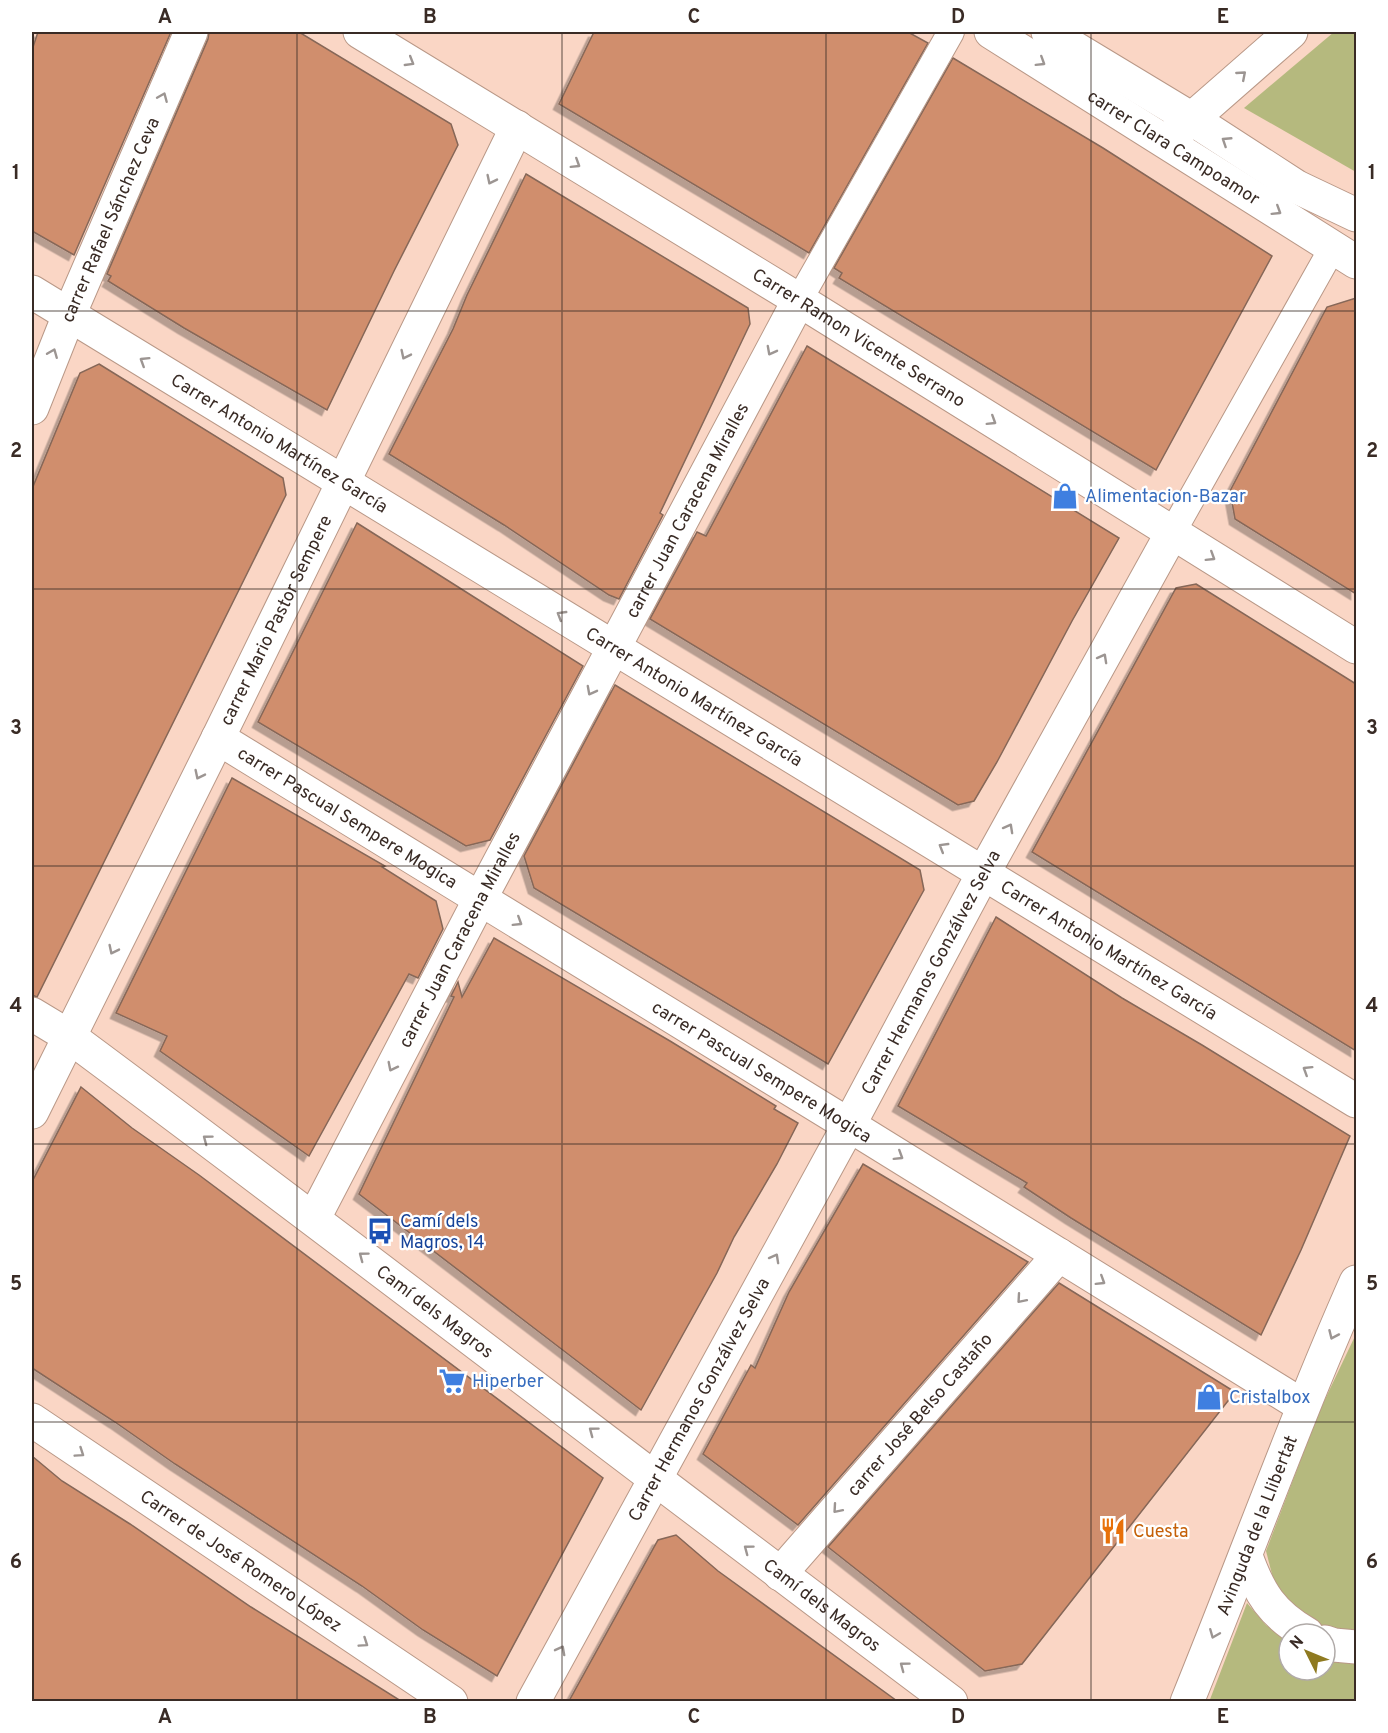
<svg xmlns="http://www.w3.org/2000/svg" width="1388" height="1733" font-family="Overpass,sans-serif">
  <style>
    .green { fill: #b5b97e }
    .building { fill: #d08e6d; stroke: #866758; stroke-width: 1.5; filter: url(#shadow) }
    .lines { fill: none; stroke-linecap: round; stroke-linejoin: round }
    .pedestrian-casing { stroke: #b99887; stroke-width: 28 }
    .minor-casing { stroke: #b99887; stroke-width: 35 }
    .tertiary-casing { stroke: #b99887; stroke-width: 35 }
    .trunk-casing { stroke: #b99887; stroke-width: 35 }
    .pedestrian { stroke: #fff; stroke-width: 26 }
    .minor { stroke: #fff; stroke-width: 33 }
    .tertiary { stroke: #fff; stroke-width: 33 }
    .trunk { stroke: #fff; stroke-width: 33 }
    .oneway { stroke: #9c9592 }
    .grid { fill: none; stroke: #392b25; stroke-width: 1.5; stroke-opacity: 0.55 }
    .labels { text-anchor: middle; stroke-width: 4.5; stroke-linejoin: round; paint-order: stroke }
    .street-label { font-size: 18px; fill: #392b25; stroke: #fff }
    .shop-label { font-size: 18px; fill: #366cbe; stroke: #fff; text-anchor: start }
    .transit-label { font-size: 18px; fill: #164399; stroke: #fff; text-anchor: start }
    .food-label { font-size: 18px; fill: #c56008; stroke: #fff; text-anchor: start }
    .neatline { fill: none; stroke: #392b25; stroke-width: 2 }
    .grid-label { font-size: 20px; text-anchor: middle; font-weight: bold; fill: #392b25 }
  </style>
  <defs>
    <filter id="shadow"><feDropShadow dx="-5.5" dy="5.5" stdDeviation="0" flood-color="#0004"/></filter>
  </defs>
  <rect width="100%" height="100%" fill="#fad6c5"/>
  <g class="green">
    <path d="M1334 32H1356V172L1244 108Z"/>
    <path d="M1356 1334V1632L1345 1634 1308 1621 1291 1605 1274 1582 1266 1551 1318 1414Z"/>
    <path d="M1247 1603 1266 1625 1289 1641V1670H1325V1657L1356 1658V1701L1209 1702Z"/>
  </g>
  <g class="building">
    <path d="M38 32H171L74 255 32 231V50Z"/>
    <path d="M209 32H299L451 124 458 145 394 271 327 410 184 328 108 281 111 276 107 274 208 39Z"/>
    <path d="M594 32H908L928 43 809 253 559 104Z"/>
    <path d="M953 58 1103 148 1272 256 1156 470 839 278 842 273 834 268Z"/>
    <path d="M526 174 748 308 750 324 660 513 663 515 619 599 609 595 504 525 389 454 453 329 467 295Z"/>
    <path d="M1356 298V594L1235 519 1230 491 1327 307Z"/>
    <path d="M807 346 1119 538 1072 621 997 762 974 801 958 805 650 619 697 532 706 536Z"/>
    <path d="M99 364 283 478 286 495 37 997 32 995V489L80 373Z"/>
    <path d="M357 523 583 666 490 840 466 846 258 722Z"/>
    <path d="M1196 584 1356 684V1051L1032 852 1176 588Z"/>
    <path d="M615 685 920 870 924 890 828 1064 534 888 524 856Z"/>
    <path d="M232 778 385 866 382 867 436 901 443 929 418 978 409 974 309 1156 160 1051 167 1036 116 1013Z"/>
    <path d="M996 917 1122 998 1202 1045 1350 1136 1301 1250 1261 1335 1071 1218 1024 1187 1027 1183 898 1106Z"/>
    <path d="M494 938 670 1041 776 1106 774 1109 798 1123 777 1164 734 1237 717 1273 641 1410 359 1194 454 997 451 996 458 982 462 997Z"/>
    <path d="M81 1087 132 1128 199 1175 603 1478 497 1676 423 1630 362 1586 175 1464 115 1422 32 1368V1182Z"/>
    <path d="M863 1164 1028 1262 798 1525 703 1454 751 1365 755 1368 789 1292Z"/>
    <path d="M1059 1283 1235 1392 1022 1664 985 1671 828 1547Z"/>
    <path d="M32 1456 62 1481 130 1524 251 1607 401 1701H32Z"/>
    <path d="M676 1535 718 1571 897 1701H569L658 1540Z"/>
  </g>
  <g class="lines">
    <g class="pedestrian-casing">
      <g id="pedestrian">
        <path d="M799 300 951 32"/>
        <path d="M1172 533 1333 247"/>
      </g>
    </g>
    <g class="minor-casing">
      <g id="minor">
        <path id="s1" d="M360 32 799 300 1356 647"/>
        <path d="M1170 138 1291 32"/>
        <path id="s2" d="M32 292 1356 1101"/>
        <path id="s3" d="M32 408 69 315 191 32"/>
        <path id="s4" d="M218 738 849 1125 1303 1406"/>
        <path id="s5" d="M32 1014 70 1037C365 1256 656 1481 951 1702"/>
        <path id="s6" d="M32 1112 218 738 517 127"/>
        <path id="s7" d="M314 1218 480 899 799 300"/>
        <path id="s8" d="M32 1420 451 1702"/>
        <path id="s9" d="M780 1574 1059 1255"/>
        <path id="s10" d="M533 1702 849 1125 984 872 1172 533"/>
      </g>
    </g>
    <g class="tertiary-casing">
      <g id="tertiary">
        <path id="s11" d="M991 32 1356 262"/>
        <path d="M1048 32 1192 119 1297 187 1356 215"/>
      </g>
    </g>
    <g class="trunk-casing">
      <g id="trunk">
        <path d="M1246 1556C1259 1593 1272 1614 1307 1634"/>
        <path d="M1325 1642 1334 1645 1356 1647"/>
        <path id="s12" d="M1187 1702C1244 1562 1295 1420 1356 1282"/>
      </g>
    </g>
    <use href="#pedestrian" class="pedestrian"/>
    <use href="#minor" class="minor"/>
    <use href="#tertiary" class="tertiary"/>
    <use href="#trunk" class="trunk"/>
  </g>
  <defs><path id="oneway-chevron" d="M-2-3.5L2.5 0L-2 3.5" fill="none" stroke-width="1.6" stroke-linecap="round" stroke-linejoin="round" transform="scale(1.5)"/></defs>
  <g class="oneway">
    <use href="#oneway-chevron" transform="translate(410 62) rotate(31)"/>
    <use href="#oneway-chevron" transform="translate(1041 62) rotate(32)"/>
    <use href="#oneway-chevron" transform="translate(1242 75) rotate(-41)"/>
    <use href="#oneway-chevron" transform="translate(163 97) rotate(-67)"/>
    <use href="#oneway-chevron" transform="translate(1226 141) rotate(-147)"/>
    <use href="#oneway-chevron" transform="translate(576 164) rotate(32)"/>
    <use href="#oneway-chevron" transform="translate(491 180) rotate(116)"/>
    <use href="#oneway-chevron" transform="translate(1277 211) rotate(32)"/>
    <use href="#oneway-chevron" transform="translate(771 351) rotate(118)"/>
    <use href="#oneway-chevron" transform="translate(53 353) rotate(-68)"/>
    <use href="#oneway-chevron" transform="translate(405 355) rotate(116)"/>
    <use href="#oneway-chevron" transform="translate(144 361) rotate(-148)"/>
    <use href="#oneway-chevron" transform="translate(992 421) rotate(32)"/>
    <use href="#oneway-chevron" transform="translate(1211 557) rotate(32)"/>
    <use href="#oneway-chevron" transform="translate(561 615) rotate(-149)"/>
    <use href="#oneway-chevron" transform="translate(1103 658) rotate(-61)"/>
    <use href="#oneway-chevron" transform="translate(591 691) rotate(118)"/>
    <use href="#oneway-chevron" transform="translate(199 775) rotate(116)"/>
    <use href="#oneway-chevron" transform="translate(1009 828) rotate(-61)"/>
    <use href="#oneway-chevron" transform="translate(943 847) rotate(-149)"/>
    <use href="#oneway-chevron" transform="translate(518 922) rotate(32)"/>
    <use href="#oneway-chevron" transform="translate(113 950) rotate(116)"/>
    <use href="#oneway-chevron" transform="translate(392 1067) rotate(117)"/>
    <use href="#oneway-chevron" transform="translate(1307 1070) rotate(-148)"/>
    <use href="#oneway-chevron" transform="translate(207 1139) rotate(-143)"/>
    <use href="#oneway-chevron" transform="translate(899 1156) rotate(32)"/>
    <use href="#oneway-chevron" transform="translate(363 1256) rotate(-143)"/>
    <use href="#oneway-chevron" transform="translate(775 1258) rotate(-61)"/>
    <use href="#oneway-chevron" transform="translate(1101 1281) rotate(32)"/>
    <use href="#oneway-chevron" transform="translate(1021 1299) rotate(131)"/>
    <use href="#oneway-chevron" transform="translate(1333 1335) rotate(114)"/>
    <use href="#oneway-chevron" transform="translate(593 1431) rotate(-143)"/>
    <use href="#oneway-chevron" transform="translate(80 1453) rotate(34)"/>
    <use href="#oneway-chevron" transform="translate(837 1509) rotate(131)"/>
    <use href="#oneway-chevron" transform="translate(748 1549) rotate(-143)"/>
    <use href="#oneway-chevron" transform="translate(1214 1634) rotate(112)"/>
    <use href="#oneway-chevron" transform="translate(364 1643) rotate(34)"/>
    <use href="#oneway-chevron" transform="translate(561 1650) rotate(-62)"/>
    <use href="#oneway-chevron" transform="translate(904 1666) rotate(-143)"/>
  </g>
  <path class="grid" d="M297 32V1702M562 32V1702M826 32V1702M1091 32V1702M32 311H1356M32 589H1356M32 866H1356M32 1144H1356M32 1422H1356"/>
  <defs>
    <g id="shop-bare" transform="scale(2.07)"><path d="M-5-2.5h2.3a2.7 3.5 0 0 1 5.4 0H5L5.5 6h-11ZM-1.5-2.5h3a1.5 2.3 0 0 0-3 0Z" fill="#3f7fe0" stroke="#fff" stroke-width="2.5" paint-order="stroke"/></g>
    <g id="bus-bare" transform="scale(2.07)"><path d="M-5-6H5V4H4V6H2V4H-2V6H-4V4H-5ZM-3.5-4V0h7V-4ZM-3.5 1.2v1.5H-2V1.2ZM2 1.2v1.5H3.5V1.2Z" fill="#1a4fb4" stroke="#fff" stroke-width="2.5" paint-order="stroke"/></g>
    <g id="supermarket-bare" transform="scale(2.07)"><path d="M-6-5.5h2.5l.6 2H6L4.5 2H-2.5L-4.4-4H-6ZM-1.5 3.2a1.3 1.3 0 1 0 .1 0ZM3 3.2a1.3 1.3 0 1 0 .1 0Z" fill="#3f7fe0" stroke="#fff" stroke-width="2.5" paint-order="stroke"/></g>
    <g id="restaurant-bare" transform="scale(2.07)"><path d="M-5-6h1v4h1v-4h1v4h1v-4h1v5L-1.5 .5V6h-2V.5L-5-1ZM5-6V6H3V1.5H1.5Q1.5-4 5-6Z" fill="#e8710a" stroke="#fff" stroke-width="2.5" paint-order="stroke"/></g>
  </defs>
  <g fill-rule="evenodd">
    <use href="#shop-bare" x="1065" y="496"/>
    <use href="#bus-bare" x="380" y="1231"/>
    <use href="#supermarket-bare" x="452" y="1381"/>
    <use href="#shop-bare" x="1209" y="1397"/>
    <use href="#restaurant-bare" x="1113" y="1531"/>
  </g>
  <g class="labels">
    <g class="street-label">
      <text dy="6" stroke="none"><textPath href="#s11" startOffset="216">carrer Clara Campoamor</textPath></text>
      <text dy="6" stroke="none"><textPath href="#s3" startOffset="204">carrer Rafael Sánchez Ceva</textPath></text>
      <text dy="6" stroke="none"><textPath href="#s1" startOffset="585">Carrer Ramon Vicente Serrano</textPath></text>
      <text dy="6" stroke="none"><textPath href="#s2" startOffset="290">Carrer Antonio Martínez García</textPath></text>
      <text dy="6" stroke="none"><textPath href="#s7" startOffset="800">carrer Juan Caracena Miralles</textPath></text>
      <text dy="6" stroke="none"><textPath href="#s6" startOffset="549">carrer Mario Pastor Sempere</textPath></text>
      <text dy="6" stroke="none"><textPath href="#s2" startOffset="776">Carrer Antonio Martínez García</textPath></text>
      <text dy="6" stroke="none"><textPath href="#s4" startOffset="152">carrer Pascual Sempere Mogica</textPath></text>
      <text dy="6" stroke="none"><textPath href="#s7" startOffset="314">carrer Juan Caracena Miralles</textPath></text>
      <text dy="6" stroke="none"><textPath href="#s2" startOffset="1262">Carrer Antonio Martínez García</textPath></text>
      <text dy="6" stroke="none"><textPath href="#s10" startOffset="831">Carrer Hermanos Gonzálvez Selva</textPath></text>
      <text dy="6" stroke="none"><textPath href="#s4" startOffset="638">carrer Pascual Sempere Mogica</textPath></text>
      <text dy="6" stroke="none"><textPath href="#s5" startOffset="501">Camí dels Magros</textPath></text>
      <text dy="6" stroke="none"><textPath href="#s10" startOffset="345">Carrer Hermanos Gonzálvez Selva</textPath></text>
      <text dy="6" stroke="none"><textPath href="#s9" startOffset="212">carrer José Belso Castaño</textPath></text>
      <text dy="6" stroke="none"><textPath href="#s12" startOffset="190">Avinguda de la Llibertat</textPath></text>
      <text dy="6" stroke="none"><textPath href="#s8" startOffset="252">Carrer de José Romero López</textPath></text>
      <text dy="6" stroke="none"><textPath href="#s5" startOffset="987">Camí dels Magros</textPath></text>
    </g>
    <g class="shop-label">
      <text x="1085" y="502">Alimentacion-Bazar</text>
      <text x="472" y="1387">Hiperber</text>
      <text x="1229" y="1403">Cristalbox</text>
    </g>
    <g class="transit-label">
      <text x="400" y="1227">Camí dels<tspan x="400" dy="21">Magros, 14</tspan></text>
    </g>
    <g class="food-label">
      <text x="1133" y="1537">Cuesta</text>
    </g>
  </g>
  <rect width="1388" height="1733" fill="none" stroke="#ffffff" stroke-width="66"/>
  <g transform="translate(1307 1652) rotate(313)"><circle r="28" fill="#ffffff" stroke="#b0aaa8" stroke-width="1.5"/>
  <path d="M0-4.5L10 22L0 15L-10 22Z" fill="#8f7a20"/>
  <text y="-9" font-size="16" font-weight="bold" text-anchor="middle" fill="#392b25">N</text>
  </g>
  <rect x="33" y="33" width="1322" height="1667" class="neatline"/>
  <g class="grid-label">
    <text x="165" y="23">A</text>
    <text x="430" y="23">B</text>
    <text x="694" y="23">C</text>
    <text x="958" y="23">D</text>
    <text x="1223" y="23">E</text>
    <text x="16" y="179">1</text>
    <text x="1372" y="179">1</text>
    <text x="16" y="457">2</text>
    <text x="1372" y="457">2</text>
    <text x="16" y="734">3</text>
    <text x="1372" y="734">3</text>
    <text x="16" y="1012">4</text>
    <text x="1372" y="1012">4</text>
    <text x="16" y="1290">5</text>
    <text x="1372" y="1290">5</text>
    <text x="16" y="1568">6</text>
    <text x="1372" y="1568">6</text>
    <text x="165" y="1723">A</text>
    <text x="430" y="1723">B</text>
    <text x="694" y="1723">C</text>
    <text x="958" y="1723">D</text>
    <text x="1223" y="1723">E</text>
  </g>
</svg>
